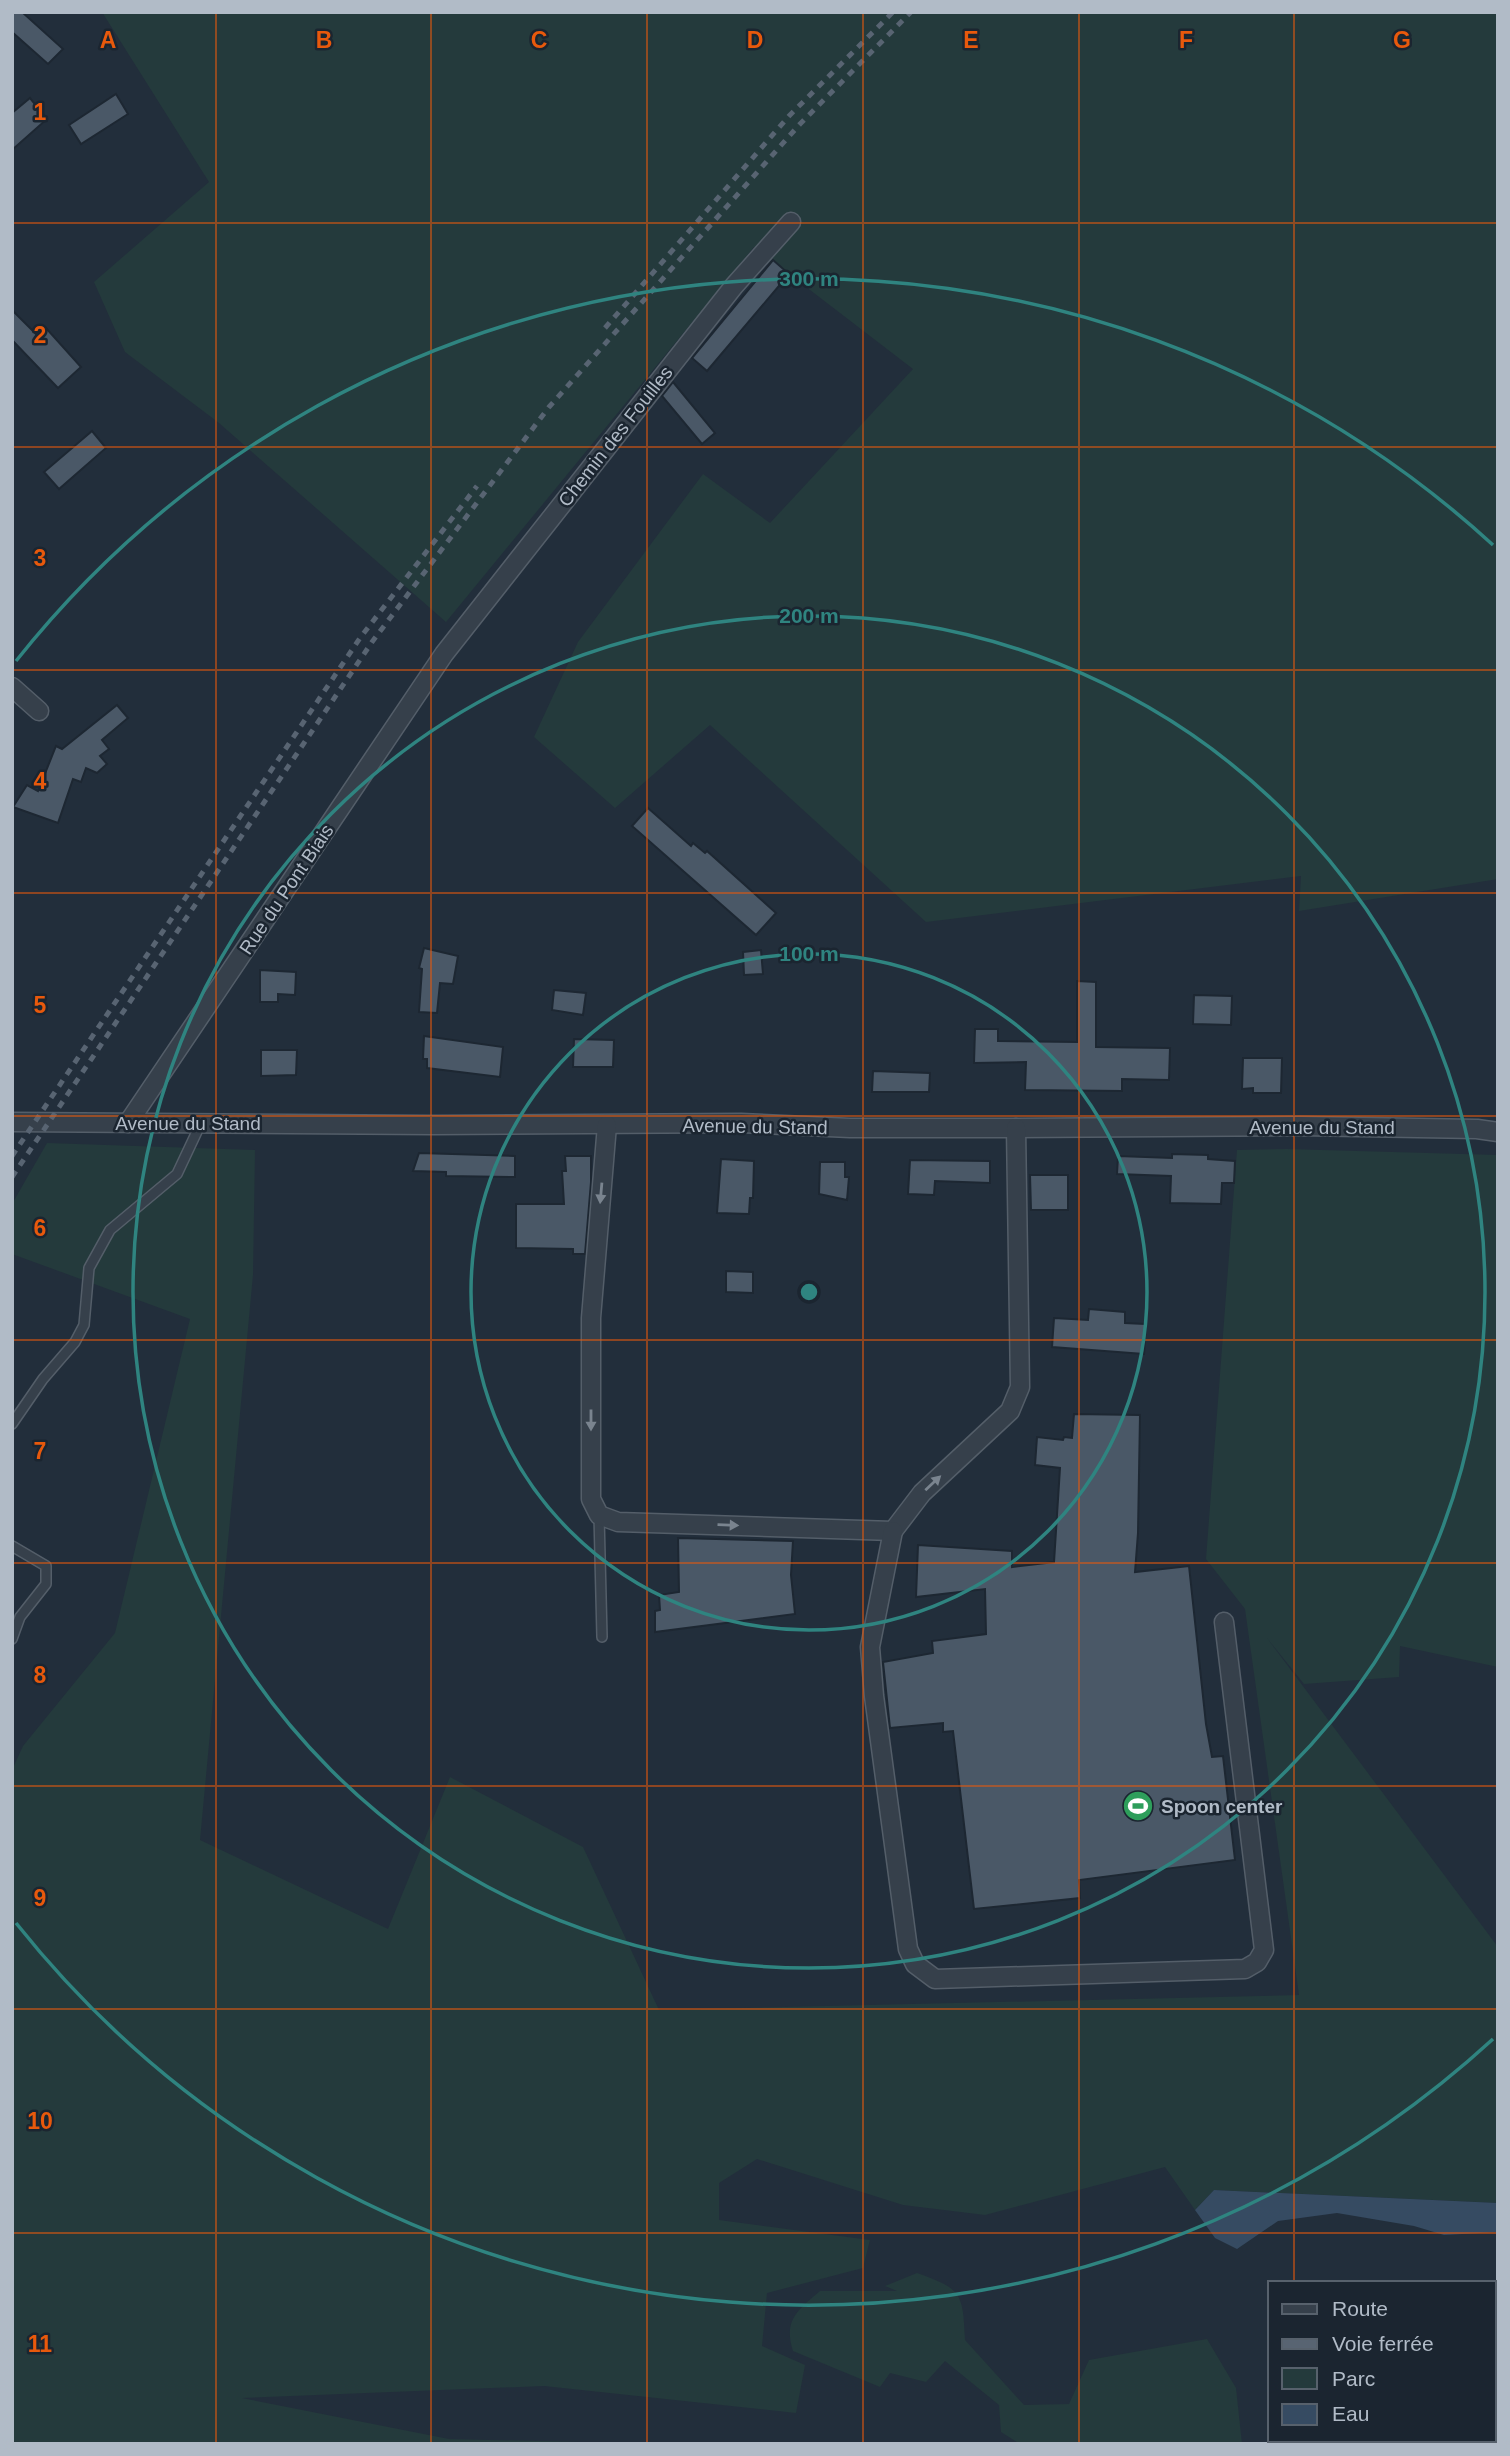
<svg xmlns="http://www.w3.org/2000/svg" width="1510" height="2456" font-family="Helvetica,sans-serif">
  <style>
    .green { fill: #243a3c }
    .water { fill: #364b62 }
    .building { fill: #4a5867; stroke: #1d2732; stroke-width: 2 }
    .lines { fill: none; stroke-linecap: round; stroke-linejoin: round }
    .service-casing { stroke: #545e69; stroke-width: 12 }
    .minor-casing { stroke: #545e69; stroke-width: 21 }
    .service { stroke: #36404b; stroke-width: 9 }
    .minor { stroke: #36404b; stroke-width: 18 }
    .rail { stroke: #586472; stroke-width: 5; stroke-dasharray: 7 7; stroke-linecap: butt }
    .oneway { fill: #7a848f }
    .grid { fill: none; stroke: #e8590c; stroke-width: 2; stroke-opacity: 0.55 }
    .ring { fill: none; stroke: #2f8480; stroke-width: 3.5 }
    .labels { text-anchor: middle; stroke-width: 5; stroke-linejoin: round; paint-order: stroke }
    .street-label { font-size: 19px; fill: #b1bbc7; stroke: #1b2530 }
    .poi-label { font-size: 19px; font-weight: bold; fill: #b1bbc7; stroke: #1b2530; text-anchor: start }
    .grid-label { font-size: 23px; text-anchor: middle; font-weight: bold; fill: #e8590c; stroke: #1b2530; stroke-width: 5; stroke-linejoin: round; paint-order: stroke }
    .centre { fill: #2f8480; stroke: #1b2530; stroke-width: 3.5 }
    .ring-label { font-size: 21px; text-anchor: middle; font-weight: bold; fill: #2f8480; stroke: #1b2530; stroke-width: 5; stroke-linejoin: round; paint-order: stroke }
  </style>
  <rect width="100%" height="100%" fill="#222e3b"/>
  <g class="green">
    <path d="M102 12H1498V879L1299 911 1301 876 926 922 710 725 615 808 534 737 578 642 703 474 770 523 913 369 754 247 446 622 219 423 125 352 94 282 209 182Z"/>
    <path d="M47 1143 255 1150 253 1275 200 1840 388 1929 450 1777 583 1847 659 2010 1299 1995 1245 1609 1206 1559 1237 1150 1287 1149 1498 1155V1667L1400 1646 1399 1677 1304 1684 1267 1638 1498 1947V2203L1214 2190 1195 2210 1165 2167 985 2215 903 2205 757 2159 719 2183V2220L870 2240 863 2268 767 2293 762 2346 805 2365 796 2413 544 2386 242 2398 449 2439 664 2444H12V1770L23 1746 115 1633 190 1319 12 1254V1204Z"/>
    <path d="M917 2273C962 2289 963 2293 965 2340L1024 2405 1069 2404 1089 2360 1207 2339 1236 2388 1242 2444H1020L1001 2432 999 2405 945 2361 926 2382 890 2373 880 2387 793 2351C783 2320 798 2310 820 2291H897L885 2286Z"/>
  </g>
  <path class="water" d="M1214 2190 1498 2203V2232L1444 2235 1414 2226 1337 2213 1278 2221 1237 2249 1215 2238 1195 2210Z"/>
  <g class="building">
    <path d="M12 12H22L63 49 48 64 12 32Z"/>
    <path d="M116 94 128 114 81 144 69 125Z"/>
    <path d="M30 98 47 119 12 150V113Z"/>
    <path d="M773 260 789 274 707 371 692 358Z"/>
    <path d="M12 310 38 336 46 328 81 367 58 388 12 340Z"/>
    <path d="M673 382 715 433 702 444 662 396Z"/>
    <path d="M92 431 106 448 59 489 44 472Z"/>
    <path d="M117 705 128 718 102 740 109 749 100 756 107 764 97 773 86 768 81 782 73 779 58 823 13 807 27 785 38 791 56 746 62 749Z"/>
    <path d="M648 808 691 846 693 843 705 853 707 851 776 913 756 935 632 826Z"/>
    <path d="M424 948 458 956 453 984 440 983 437 1013 419 1012 422 969 419 968Z"/>
    <path d="M761 950 763 974 744 975 743 952Z"/>
    <path d="M260 970 296 972 295 995 278 994V1002H260Z"/>
    <path d="M1077 981 1096 982V1047L1170 1048 1169 1080 1122 1079V1091L1025 1090 1026 1062 974 1063 975 1029H998V1041L1077 1042Z"/>
    <path d="M554 990 586 993 583 1015 552 1010Z"/>
    <path d="M1194 995 1232 996 1231 1025 1193 1024Z"/>
    <path d="M424 1036 503 1047 500 1077 427 1068V1059H423Z"/>
    <path d="M574 1039 614 1040 613 1067H573Z"/>
    <path d="M261 1050H297L296 1075 261 1076Z"/>
    <path d="M1243 1058H1282L1281 1093H1253V1088L1242 1089Z"/>
    <path d="M873 1071 930 1073 929 1092H872Z"/>
    <path d="M419 1153 515 1156V1177L446 1176V1172L413 1171Z"/>
    <path d="M1172 1154 1208 1155V1159L1235 1161 1234 1183H1222L1221 1204 1170 1203 1171 1176 1117 1174 1118 1156 1172 1158Z"/>
    <path d="M565 1156H591V1182L585 1254H573V1249L516 1248V1204H564L562 1171H566Z"/>
    <path d="M721 1159 754 1161 753 1198H750L749 1214 717 1213Z"/>
    <path d="M910 1160 990 1161V1183L935 1181 934 1195 908 1194Z"/>
    <path d="M820 1162H845V1177H849L847 1200 819 1194Z"/>
    <path d="M1030 1175H1068V1210H1031Z"/>
    <path d="M726 1271 753 1272V1293L726 1292Z"/>
    <path d="M1089 1309 1125 1312V1323L1146 1324 1144 1354 1052 1347 1054 1318 1088 1320Z"/>
    <path d="M1074 1414 1140 1415 1138 1533 1135 1572 1189 1566 1206 1724 1212 1757 1223 1756 1235 1860 1079 1880 1080 1898 974 1909 953 1731 943 1732V1723L890 1728 883 1662 933 1653 932 1641 986 1634 985 1589 916 1597 918 1545 1012 1551V1567L1054 1562 1060 1468 1035 1465 1037 1437 1063 1440 1064 1437 1072 1438Z"/>
    <path d="M678 1538 793 1541 791 1575 795 1614 655 1632V1611L660 1610 659 1595 679 1592Z"/>
  </g>
  <g class="lines">
    <g class="service-casing">
      <g id="service">
        <path d="M12 1424 43 1379 75 1342 84 1325 89 1268 110 1230 177 1174 201 1123"/>
        <path d="M599 1515 602 1637"/>
        <path d="M12 1546 46 1566V1584L20 1617 12 1639"/>
      </g>
    </g>
    <g class="minor-casing">
      <g id="minor">
        <path d="M12 687 39 711"/>
        <path d="M12 1122 434 1125 741 1123 850 1128H1016L1300 1126 1477 1129 1498 1132"/>
        <path d="M128 1123 444 654 734 286 791 222"/>
        <path d="M607 1125 591 1318V1499L599 1515 618 1522 893 1531 922 1493 1010 1411 1020 1387 1016 1128"/>
        <path d="M893 1531 870 1647 874 1696 908 1949 915 1964 935 1979 1245 1969 1257 1962 1264 1950 1224 1622"/>
      </g>
    </g>
    <use href="#service" class="service"/>
    <use href="#minor" class="minor"/>
    <g class="rail">
      <path d="M605 328 789 116 893 12"/>
      <path d="M12 1156 360 638 477 486"/>
      <path d="M12 1177 372 642 549 407 800 124 911 12"/>
    </g>
  </g>
  <defs><path id="oneway-solid" d="M-6-.8H1V-3.2L6.5 0L1 3.2V.8H-6Z" transform="scale(1.75)"/></defs>
  <g class="oneway">
    <use href="#oneway-solid" transform="translate(601 1193) rotate(95)"/>
    <use href="#oneway-solid" transform="translate(591 1420) rotate(90)"/>
    <use href="#oneway-solid" transform="translate(933 1483) rotate(-43)"/>
    <use href="#oneway-solid" transform="translate(728 1525) rotate(2)"/>
  </g>
  <path class="grid" d="M216 12V2444M431 12V2444M647 12V2444M863 12V2444M1079 12V2444M1294 12V2283M12 223H1498M12 447H1498M12 670H1498M12 893H1498M12 1116H1498M12 1340H1498M12 1563H1498M12 1786H1498M12 2009H1498M12 2233H1498M1294 2440V2444"/>
  <g class="ring">
    <circle cx="809" cy="1292" r="338"/>
    <circle cx="809" cy="1292" r="676"/>
    <path d="M1493 2039A1013 1013 0 0 1 16 1923M16 661A1013 1013 0 0 1 1493 545"/>
  </g>
  <defs>
    <g id="stadium-disc" transform="scale(1.575)"><circle r="9.5" fill="#2e9e5b" stroke="#1b2530"/><path d="M0-5a6.5 5 0 1 0 0 10a6.5 5 0 1 0 0-10ZM-3.5-1.8h7v3.6h-7Z" fill="#fff"/></g>
  </defs>
  <g fill-rule="evenodd">
    <use href="#stadium-disc" x="1138" y="1806"/>
  </g>
  <g class="labels">
    <g class="street-label">
      <text transform="translate(615 436) rotate(-52)" y="7">Chemin des Fouilles</text>
      <text transform="translate(286 889) rotate(-56)" y="7">Rue du Pont Biais</text>
      <text x="188" y="1130">Avenue du Stand</text>
      <text transform="translate(755 1126) rotate(1)" y="7">Avenue du Stand</text>
      <text x="1322" y="1134">Avenue du Stand</text>
    </g>
    <g class="poi-label">
      <text x="1161" y="1813">Spoon center</text>
    </g>
  </g>
  <g class="grid-label">
    <text x="108" y="48">A</text>
    <text x="324" y="48">B</text>
    <text x="539" y="48">C</text>
    <text x="755" y="48">D</text>
    <text x="971" y="48">E</text>
    <text x="1186" y="48">F</text>
    <text x="1402" y="48">G</text>
    <text x="40" y="120">1</text>
    <text x="40" y="343">2</text>
    <text x="40" y="566">3</text>
    <text x="40" y="789">4</text>
    <text x="40" y="1013">5</text>
    <text x="40" y="1236">6</text>
    <text x="40" y="1459">7</text>
    <text x="40" y="1683">8</text>
    <text x="40" y="1906">9</text>
    <text x="40" y="2129">10</text>
    <text x="40" y="2352">11</text>
  </g>
  <circle cx="809" cy="1292" r="10" class="centre"/>
  <g class="ring-label">
    <text x="809" y="286">300 m</text>
    <text x="809" y="623">200 m</text>
    <text x="809" y="961">100 m</text>
  </g>
  <rect width="1510" height="2456" fill="none" stroke="#b1bbc7" stroke-width="28"/>
  <rect x="1268" y="2281" width="228" height="161" fill="#1b2530" stroke="#57616c" stroke-width="2"/>
  <rect x="1282" y="2304" width="35" height="10" fill="#36404b" stroke="#57616c" stroke-width="2"/>
  <text x="1332" y="2316" font-size="21" fill="#b1bbc7">Route</text>
  <rect x="1282" y="2339" width="35" height="10" fill="#586472" stroke="#57616c" stroke-width="2"/>
  <text x="1332" y="2351" font-size="21" fill="#b1bbc7">Voie ferrée</text>
  <rect x="1282" y="2368" width="35" height="21" fill="#243a3c" stroke="#57616c" stroke-width="2"/>
  <text x="1332" y="2386" font-size="21" fill="#b1bbc7">Parc</text>
  <rect x="1282" y="2404" width="35" height="21" fill="#364b62" stroke="#57616c" stroke-width="2"/>
  <text x="1332" y="2421" font-size="21" fill="#b1bbc7">Eau</text>
</svg>
